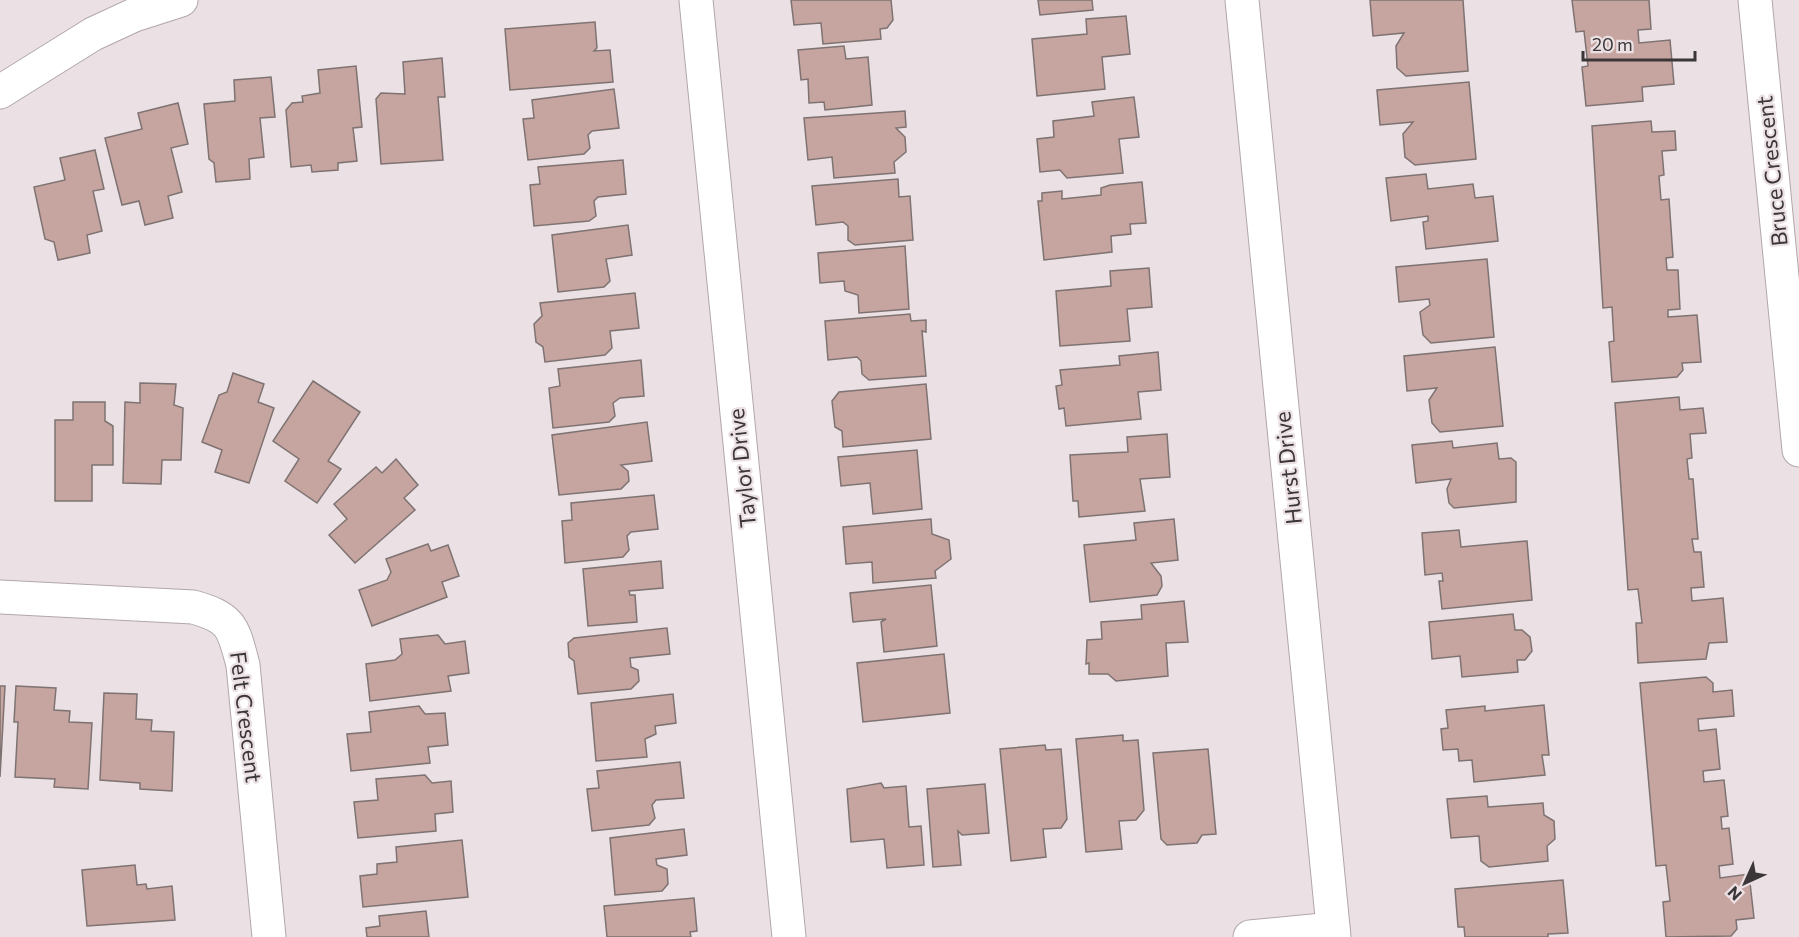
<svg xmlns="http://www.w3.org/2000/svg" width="1799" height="937" font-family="Commissioner,sans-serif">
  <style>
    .building { fill: #c6a49f; stroke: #7e7372; stroke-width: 1.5 }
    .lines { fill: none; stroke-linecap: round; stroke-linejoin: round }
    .street-casing { stroke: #b1a7a9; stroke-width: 35 }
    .secondary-casing { stroke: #b1a7a9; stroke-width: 35 }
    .street { stroke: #fff; stroke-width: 33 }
    .secondary { stroke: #fff; stroke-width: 33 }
    .labels { text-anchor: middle; stroke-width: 4.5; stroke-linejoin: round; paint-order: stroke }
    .street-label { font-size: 22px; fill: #3b3637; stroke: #ebe0e3 }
  </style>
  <rect width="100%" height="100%" fill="#ebe0e3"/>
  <g class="building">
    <path d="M791 0H891L893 20 887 28 880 29 881 39 823 44 821 23 794 25Z"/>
    <path d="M1038 0H1092L1093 10 1040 15Z"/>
    <path d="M1370 0H1463L1468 71 1406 76 1397 68 1396 46 1404 33 1373 36Z"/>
    <path d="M1572 0H1649L1651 29 1638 30 1639 43 1670 40 1674 84 1642 87 1643 101 1586 106 1582 67 1588 66 1584 31 1576 32Z"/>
    <path d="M1126 16 1130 54 1102 57 1105 89 1037 96 1032 39 1087 34 1086 19Z"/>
    <path d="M595 22 597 48 594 51 610 50 613 82 510 90 505 29Z"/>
    <path d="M844 46 846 59 868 57 872 105 825 110 824 102 809 103 808 79 801 80 798 50Z"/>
    <path d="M442 58 445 97H438L443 160 381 164 376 99 381 93 405 94 403 62Z"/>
    <path d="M356 66 362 127 353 128 357 161 338 163V170L312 172 311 165 291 167 286 110 292 103 303 102 302 96 320 93 318 70Z"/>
    <path d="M271 77 275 117 260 118 264 157 249 159 250 179 216 182 214 163 209 159 204 104 235 101 234 80Z"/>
    <path d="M1469 82 1476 159 1415 165 1405 157 1403 134 1413 122 1380 125 1377 90Z"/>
    <path d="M614 89 619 128 592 131 588 135 590 148 584 154 528 160 523 119 534 118 532 100Z"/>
    <path d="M1134 97 1139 137 1119 139 1123 173 1067 178 1060 170 1040 172 1037 139 1054 137 1053 121 1094 116 1092 102Z"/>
    <path d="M178 103 188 144 171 148 182 192 168 196 173 218 145 225 139 201 122 205 105 138 142 129 138 113Z"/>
    <path d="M905 111 906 127 896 128 905 137 906 152 894 162 895 173 834 178 832 157 808 160 804 118Z"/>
    <path d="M1651 121 1652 132 1675 131 1676 150 1662 151 1664 175 1659 176 1661 200 1669 199 1673 257 1666 258 1667 270H1678L1680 309 1668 310V317L1697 315 1701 362 1682 363 1683 370 1677 377 1612 382 1609 342 1614 341 1612 307 1603 308 1592 126Z"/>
    <path d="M95 150 104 189 93 191 102 231 87 235 90 253 58 260 54 242 45 239 34 187 65 180 60 158Z"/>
    <path d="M623 160 626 194 598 197 594 201 596 216 589 221 534 226 530 185 540 184 538 167Z"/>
    <path d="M1426 174 1428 189 1473 184 1475 198 1493 196 1498 241 1426 249 1423 222 1428 221V216L1391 221 1386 178Z"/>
    <path d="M898 179 899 197 910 196 913 240 855 245 848 240V226L843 222 816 225 812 186Z"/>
    <path d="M1142 182 1146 223 1130 224 1131 234 1111 236 1112 252 1044 260 1038 201H1042V193L1062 191V199L1101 195V188L1110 185Z"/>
    <path d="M628 225 632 255 606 259 610 281 604 287 558 292 552 235Z"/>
    <path d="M905 246 909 309 859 313 858 295 845 291 844 281 820 283 818 253Z"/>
    <path d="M1487 259 1494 337 1431 343 1423 335 1420 312 1430 305 1429 299 1399 302 1396 267Z"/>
    <path d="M1149 268 1152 307 1127 309 1130 341 1060 346 1056 291 1111 286 1110 271Z"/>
    <path d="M635 293 639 328 610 331 612 348 605 355 545 362 543 347 536 342 534 324 542 316 540 303Z"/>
    <path d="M910 314 911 321 926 320V332L922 331 926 376 869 380 862 374 861 361 857 357 828 360 825 321Z"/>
    <path d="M1495 347 1503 426 1440 432 1432 423 1429 400 1437 388 1407 391 1404 356Z"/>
    <path d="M1158 352 1161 390 1138 392 1141 419 1066 426 1064 408 1059 409 1056 386 1062 385 1060 370 1120 365 1119 356Z"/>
    <path d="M641 360 644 396 620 398 613 403 615 416 609 422 553 428 549 388 560 386 558 369Z"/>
    <path d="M233 373 264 384 258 402 274 408 249 483 215 472 222 450 202 442 219 395 227 392Z"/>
    <path d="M313 381 360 412 328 461 341 469 317 503 285 481 299 459 273 441Z"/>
    <path d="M140 383 176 384 174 405 183 408 181 460H162L161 484 123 483 125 402 140 403Z"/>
    <path d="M926 384 931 439 843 447 842 431 835 427 832 401 839 392Z"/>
    <path d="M1679 397 1680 410 1703 408 1706 433 1690 434 1692 458 1687 459 1689 479H1693L1698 539H1692L1694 552H1701L1704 587 1691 588 1692 601 1723 598 1727 642 1709 643 1706 659 1638 663 1636 623H1642L1638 589 1628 590 1615 403Z"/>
    <path d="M73 402H105V421L113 426V465H92V501H55V420H73Z"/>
    <path d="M647 422 652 461 621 465 628 471 629 481 621 489 559 495 552 435Z"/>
    <path d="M1167 434 1170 477 1140 479 1145 511 1079 517 1078 501H1073L1070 455 1128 452 1127 437Z"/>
    <path d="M1452 441 1453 448 1497 443 1499 459 1511 458 1516 462V502L1454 508 1449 503 1447 489 1451 479 1416 483 1412 445Z"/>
    <path d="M917 450 922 509 873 514 870 483 841 486 838 457Z"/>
    <path d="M396 459 418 485 404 498 415 510 355 563 329 535 347 519 334 504 376 467 382 473Z"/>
    <path d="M654 495 658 529 631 532 627 536 629 550 623 557 565 563 562 521 572 520 571 503Z"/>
    <path d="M931 519 932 534 949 540 951 559 935 571 936 578 873 583 872 562 846 564 843 527Z"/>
    <path d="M1174 519 1178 560 1151 563 1161 576 1162 586 1157 595 1090 602 1084 545 1136 540 1134 523Z"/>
    <path d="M1459 530 1461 547 1527 541 1532 600 1442 609 1439 581H1443L1442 573 1425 575 1422 533Z"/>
    <path d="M428 544 431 551 448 545 459 576 442 582 447 597 372 626 359 590 387 580 391 572 386 559Z"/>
    <path d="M661 561 663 588 629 591 630 595H635L637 622 588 626 583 569Z"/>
    <path d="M931 585 937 646 884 652 881 622 886 619 853 622 850 593Z"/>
    <path d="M1184 601 1188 642 1166 643 1168 676 1116 681 1108 674H1089V663L1086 664 1087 640 1102 639 1101 622 1142 619 1141 605Z"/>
    <path d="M1513 614 1515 630H1522L1530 637 1532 651 1525 660H1517L1518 672 1462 677 1460 656 1432 659 1429 622Z"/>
    <path d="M667 628 670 654 630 658 631 667 638 670 639 681 631 689 578 694 574 661 569 657 568 643 574 638Z"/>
    <path d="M438 635 445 644 465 641 469 673 448 676 451 691 370 701 366 664 395 660 402 654 400 639Z"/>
    <path d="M944 654 950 713 863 722 857 663Z"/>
    <path d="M1706 677 1713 683V692L1732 690 1734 716 1698 719 1699 731 1716 729 1720 769 1703 771 1704 782 1724 780 1728 816 1721 817 1722 829 1729 828 1733 864 1719 866 1720 878 1749 874 1754 918 1736 920 1737 929 1731 936 1666 937 1663 902 1670 901 1666 865 1656 866 1640 683Z"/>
    <path d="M0 686H5L0 777Z"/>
    <path d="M16 686 56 688 54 710 70 711 69 722 92 723 88 789 54 787 55 779 15 777 18 722H14Z"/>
    <path d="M104 693 137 694 136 719 152 720 151 731 174 732 172 791 140 789V783L100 780Z"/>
    <path d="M673 694 676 723 655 726 656 734 645 739 647 757 596 761 591 703Z"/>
    <path d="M1544 705 1549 755H1542L1545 775 1474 782 1472 760 1459 761 1458 749 1443 750 1441 729 1448 728 1446 710 1485 706V711Z"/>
    <path d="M419 706 425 714 445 713 448 745 428 747 430 763 351 771 347 734 371 732 369 712Z"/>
    <path d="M1123 735V741L1138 740 1144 810 1136 820 1119 821 1122 849 1086 852 1076 739Z"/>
    <path d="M1045 745 1046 750 1061 749 1067 819 1061 828 1043 829 1046 857 1011 861 1000 749Z"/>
    <path d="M1208 749 1216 834 1202 835 1197 843 1167 845 1161 839 1153 753Z"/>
    <path d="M680 762 684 798 656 800 652 805 655 818 649 825 592 831 587 789 599 788 597 771Z"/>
    <path d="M425 775 432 783 451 781 453 812 435 814 436 831 358 838 354 802 378 800 376 779Z"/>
    <path d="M881 783 884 788 906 786 909 827 921 826 924 865 887 868 884 839 851 842 847 789Z"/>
    <path d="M985 784 989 833 962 835 958 831 961 865 933 867 927 789Z"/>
    <path d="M1487 796 1488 807 1543 803 1544 815 1554 821 1555 839 1547 846 1548 861 1489 867 1481 861 1479 836 1451 838 1447 799Z"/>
    <path d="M684 829 687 855 656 859 657 865 667 869 668 884 662 891 615 895 610 838Z"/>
    <path d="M462 840 468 897 363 907 360 876 377 874V864L397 862 396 847Z"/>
    <path d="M135 865 137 885 146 884 147 889 172 886 175 920 87 926 82 870Z"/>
    <path d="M1563 880 1568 933 1548 934V937H1465L1464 927H1458L1455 889Z"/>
    <path d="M694 898 697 931 690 932 691 937H607L604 906Z"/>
    <path d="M426 911 429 937H367L366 928 380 926 379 916Z"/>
  </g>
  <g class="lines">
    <g class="street-casing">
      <g id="street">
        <path d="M696 0 789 937"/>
        <path d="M1755 0 1799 450"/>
        <path d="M0 92 93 34 134 15 181 0"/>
        <path d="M0 597 193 607C233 618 233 628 243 665L269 937"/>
        <path d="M1250 937 1333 929"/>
      </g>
    </g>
    <g class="secondary-casing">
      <path id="secondary" d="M1242 0 1334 937"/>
    </g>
    <use href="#street" class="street"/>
    <use href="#secondary" class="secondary"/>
  </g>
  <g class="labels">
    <g class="street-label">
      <text transform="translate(1772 171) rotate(-96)" y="8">Bruce Crescent</text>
      <text transform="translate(742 468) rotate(-96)" y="8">Taylor Drive</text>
      <text transform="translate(1288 468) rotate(-96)" y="8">Hurst Drive</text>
      <text transform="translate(246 717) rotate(83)" y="8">Felt Crescent</text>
    </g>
  </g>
  <g transform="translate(1745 883) rotate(225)" stroke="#ebe0e3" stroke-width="4.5" paint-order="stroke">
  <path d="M0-4.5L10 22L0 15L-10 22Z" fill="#3b3637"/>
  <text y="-9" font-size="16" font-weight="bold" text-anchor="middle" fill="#3b3637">N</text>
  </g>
  <path d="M1583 51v9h112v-9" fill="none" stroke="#3b3637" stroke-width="3"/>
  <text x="1592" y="51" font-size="18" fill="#3b3637" stroke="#ebe0e3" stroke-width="4.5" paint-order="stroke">20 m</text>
</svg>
